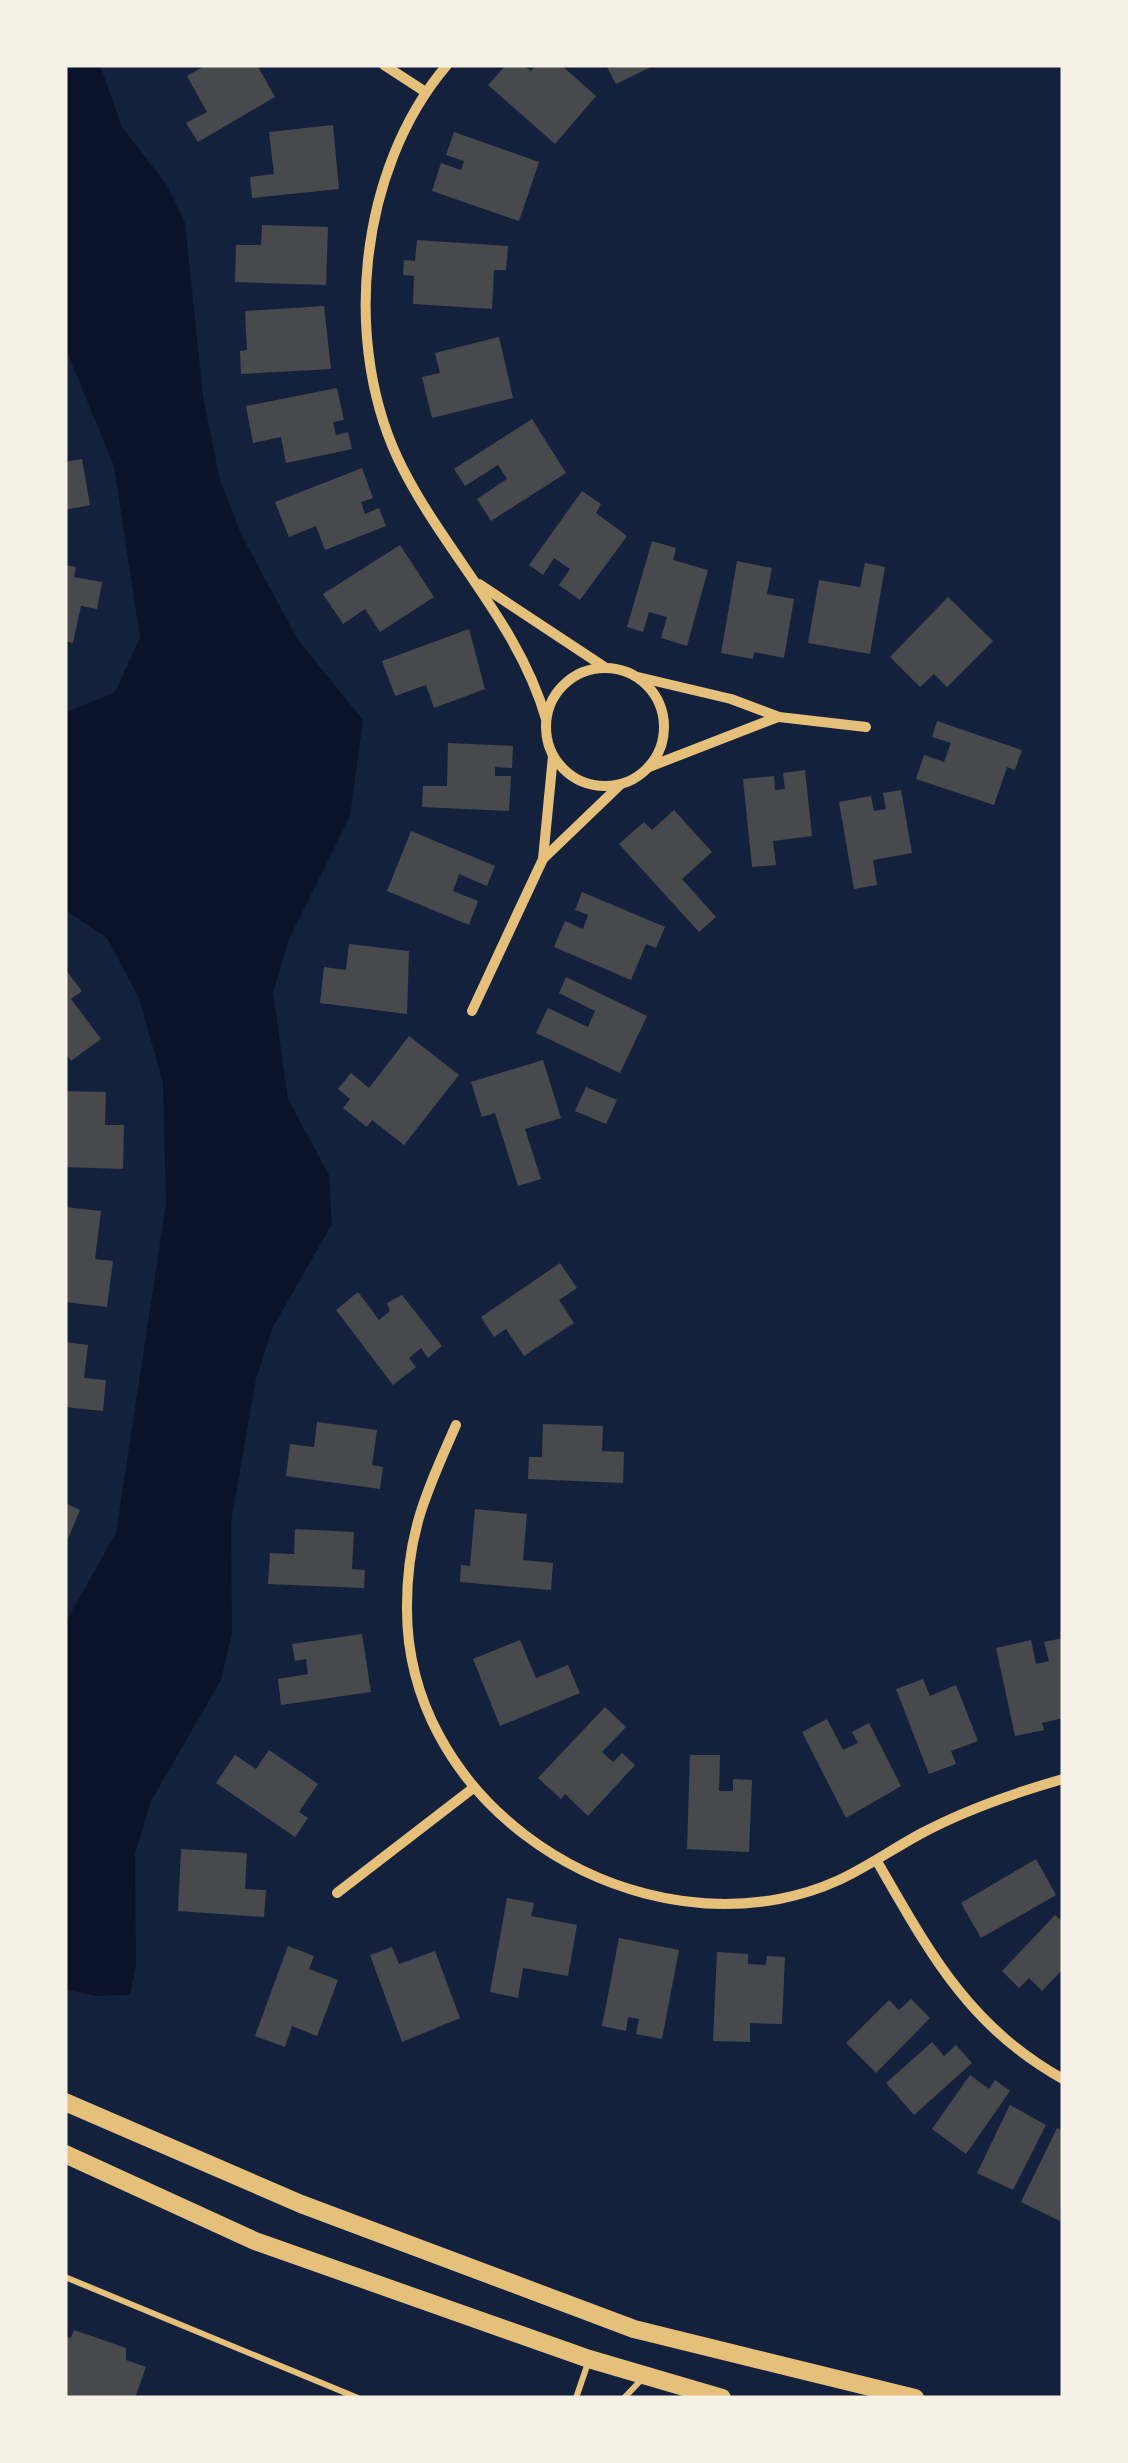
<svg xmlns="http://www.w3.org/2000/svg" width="1128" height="2463" font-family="'DM Sans',sans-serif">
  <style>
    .water { fill: #0b132b }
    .building { fill: #48494c }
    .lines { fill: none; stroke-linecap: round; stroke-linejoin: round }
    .service { stroke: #e5c07b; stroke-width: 6 }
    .minor { stroke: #e5c07b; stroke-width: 10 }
    .secondary { stroke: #e5c07b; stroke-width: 18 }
  </style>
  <rect width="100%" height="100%" fill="#14213d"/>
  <path class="water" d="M65 65H100L122 127 167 185 185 223 203 396 220 480 241 534 298 640 363 720 350 816 289 939 273 992 288 1099 329 1175 332 1224 272 1329 256 1379 231 1522 232 1633 221 1680 151 1801 135 1854 136 1966 130 1995 96 1996 65 1989V1623L116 1533 166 1204 163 1083 139 998 107 938 65 910V713L115 692 140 638 114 466 65 347Z"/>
  <g class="building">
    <path d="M206 65H257L275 97 198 142 186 123 207 112 187 76Z"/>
    <path d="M506 65H523L531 71 536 65H561L596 96 555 144 488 85Z"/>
    <path d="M606 65H655L616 84Z"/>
    <path d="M333 125 339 189 252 198 250 177 274 174 269 132Z"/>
    <path d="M454 132 539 162 519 221 432 191 441 163 461 170 464 161 446 155Z"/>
    <path d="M262 225 328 227 326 285 235 282 236 245H261Z"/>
    <path d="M417 240 508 246 506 270H494L492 309 413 304 414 276 403 275 404 260 415 261Z"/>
    <path d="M324 306 331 369 241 374 240 351 247 350 245 311Z"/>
    <path d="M499 337 513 398 432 418 422 377 440 373 435 353Z"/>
    <path d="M337 388 344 420 333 422 336 435 348 432 352 449 286 463 281 437 253 443 246 406Z"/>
    <path d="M532 419 566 473 491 521 477 499 507 479 498 465 465 486 454 469Z"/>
    <path d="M82 459 90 505 65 510V462Z"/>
    <path d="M362 468 373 498 361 502 365 514 379 508 386 526 325 550 316 526 289 537 275 502Z"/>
    <path d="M582 491 601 504 596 513 627 536 580 600 559 585 570 569 554 558 543 575 529 565Z"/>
    <path d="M652 541 676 548 673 560 708 570 687 646 661 638 667 617 649 612 643 632 627 627Z"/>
    <path d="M400 545 434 597 380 632 365 609 343 624 323 594Z"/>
    <path d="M737 561 772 568 767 594 794 599 784 658 754 652 753 659 721 653Z"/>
    <path d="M865 563 885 567 870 654 808 643 819 580 860 587Z"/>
    <path d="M65 565 76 567 74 577 102 582 97 609 81 606 73 643 65 641Z"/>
    <path d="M948 597 993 641 947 687 934 674 920 687 890 657Z"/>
    <path d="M469 629 485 689 434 708 426 685 395 696 382 661Z"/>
    <path d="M937 721 1022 750 1015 770 1007 767 994 805 916 779 924 755 944 762 951 743 932 737Z"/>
    <path d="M448 743 513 746 512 768 495 767V776H511L509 811 422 807 423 786H447Z"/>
    <path d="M805 770 812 836 773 841 776 865 752 867 743 779 774 776 775 790 785 789 783 773Z"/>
    <path d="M901 790 912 853 873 860 877 885 854 889 839 802 871 796 874 811 886 809 883 793Z"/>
    <path d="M674 810 712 852 682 879 716 917 699 932 619 844 644 822 652 830Z"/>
    <path d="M411 831 495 866 487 886 459 874 453 891 478 901 469 925 387 891Z"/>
    <path d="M582 892 665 927 656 948 646 944 631 980 554 947 565 921 583 929 588 915 575 910Z"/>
    <path d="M349 944 409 951 407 1014 320 1003 324 967 346 970Z"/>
    <path d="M65 969 82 991 71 999 101 1039 71 1061 65 1053Z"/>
    <path d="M566 977 647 1016 620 1073 536 1033 548 1008 588 1027 595 1011 559 993Z"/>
    <path d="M409 1036 459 1075 404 1145 372 1120 367 1127 343 1108 350 1099 338 1089 351 1073 369 1088Z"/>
    <path d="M543 1060 561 1118 525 1129 541 1179 518 1186 495 1113 482 1117 471 1082Z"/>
    <path d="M586 1087 617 1100 606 1124 575 1111Z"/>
    <path d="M65 1091 106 1092 105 1125H124L123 1169 65 1167Z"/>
    <path d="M65 1207 101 1211 95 1259 113 1261 107 1307 65 1302Z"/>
    <path d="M560 1263 577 1288 559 1300 574 1323 524 1356 506 1329 494 1337 481 1317Z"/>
    <path d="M358 1292 379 1320 390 1311 387 1303 402 1295 442 1346 428 1358 421 1348 409 1358 416 1367 393 1385 336 1310Z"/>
    <path d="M65 1342 88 1345 84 1378 106 1380 103 1411 65 1407Z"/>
    <path d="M317 1422 377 1430 372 1465 383 1467 380 1489 286 1476 290 1444 314 1447Z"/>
    <path d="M543 1424 603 1426 602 1451 624 1452 623 1483 528 1479 529 1457H542Z"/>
    <path d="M65 1503 80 1510 65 1546Z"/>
    <path d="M475 1509 527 1514 523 1560 553 1563 551 1590 460 1582 461 1565 470 1566Z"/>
    <path d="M295 1529 354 1532 352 1569 365 1570 364 1588 268 1584 270 1553 294 1554Z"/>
    <path d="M362 1634 371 1692 281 1705 278 1679 308 1674 306 1659 295 1661 292 1644Z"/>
    <path d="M1063 1638V1718L1042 1723 1044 1730 1015 1736 996 1648 1031 1640 1036 1664 1049 1661 1044 1642Z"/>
    <path d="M520 1640 536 1678 568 1665 580 1693 500 1726 473 1659Z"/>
    <path d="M923 1679 930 1696 956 1685 978 1741 951 1751 956 1764 929 1774 896 1689Z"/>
    <path d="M605 1707 626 1727 602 1752 613 1762 622 1753 635 1765 588 1816 565 1794 561 1799 538 1778Z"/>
    <path d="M827 1719 843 1750 858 1743 852 1732 869 1723 901 1786 846 1818 802 1732Z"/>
    <path d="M269 1750 318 1784 299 1812 308 1818 295 1837 216 1783 235 1755 256 1769Z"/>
    <path d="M690 1755H720L719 1791H733V1779L752 1780 749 1852 687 1849Z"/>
    <path d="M181 1849 247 1853 245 1889 266 1890 264 1917 178 1911Z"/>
    <path d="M1036 1859 1056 1895 981 1938 961 1903Z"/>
    <path d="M507 1898 534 1903 531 1916 577 1925 568 1976 523 1968 518 1998 490 1992Z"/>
    <path d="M1055 1915 1063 1922V1969L1042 1991 1029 1978 1019 1988 1002 1971Z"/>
    <path d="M619 1938 679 1950 662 2039 636 2034 639 2019 628 2017 626 2031 602 2026Z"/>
    <path d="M288 1946 314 1956 309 1969 338 1980 317 2036 292 2026 285 2047 255 2036Z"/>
    <path d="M392 1947 399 1964 435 1951 460 2018 402 2042 370 1955Z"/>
    <path d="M717 1952 748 1954V1964L766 1965 767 1956 785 1957 782 2024 750 2023V2042L713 2041Z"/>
    <path d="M911 1999 930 2018 876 2073 846 2043 889 2000 899 2010Z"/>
    <path d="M932 2042 944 2056 956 2045 972 2063 914 2115 886 2083Z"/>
    <path d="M970 2075 989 2089 995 2080 1010 2091 966 2154 932 2129Z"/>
    <path d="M1010 2105 1046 2125 1013 2190 977 2173Z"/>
    <path d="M1057 2128 1063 2131 1060 2221 1021 2202Z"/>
    <path d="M74 2330 126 2348V2360L146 2367 135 2398H65V2336L71 2338Z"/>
  </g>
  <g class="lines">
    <g class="service">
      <path d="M65 2277 358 2398"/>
      <path d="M576 2398 589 2360"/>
      <path d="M624 2398 644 2377"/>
    </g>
    <g class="minor">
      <path d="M384 65 424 91"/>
      <path d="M447 65C358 169 340 347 403 469 447 555 519 625 546 719"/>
      <path d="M479 584 606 668"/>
      <circle cx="605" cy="727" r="59"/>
      <path d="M638 677 731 699 779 717 866 727"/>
      <path d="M649 767 778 717"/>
      <path d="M544 858 620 785"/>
      <path d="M472 1011 543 859 553 756"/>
      <path d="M456 1425C427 1491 407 1532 407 1606 405 1794 601 1932 779 1899 842 1887 869 1862 922 1833 967 1809 1014 1793 1063 1779"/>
      <path d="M878 1863C930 1953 969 2027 1063 2079"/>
      <path d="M337 1893 472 1789"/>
    </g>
    <g class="secondary">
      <path d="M65 2102 301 2204 634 2329 915 2398"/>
      <path d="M65 2154 255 2241 589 2359 722 2398"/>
    </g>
  </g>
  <rect width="1128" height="2463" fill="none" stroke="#f6f1e7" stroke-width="135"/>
</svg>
